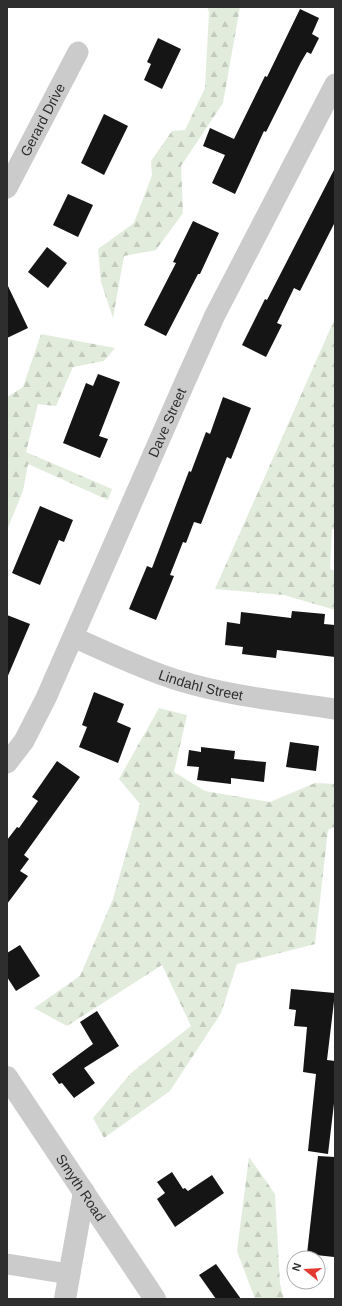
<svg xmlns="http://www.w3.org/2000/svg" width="342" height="1306" font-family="Helvetica,sans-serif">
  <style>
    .forest { fill: url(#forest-firs) }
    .building { fill: #151515 }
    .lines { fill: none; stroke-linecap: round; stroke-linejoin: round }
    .minor { stroke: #cbcbcb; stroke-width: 21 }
    .tertiary { stroke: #cbcbcb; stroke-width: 22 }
    .labels { text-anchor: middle; stroke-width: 4; stroke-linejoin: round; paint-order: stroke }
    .street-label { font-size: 14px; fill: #2e2e2e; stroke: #fff }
  </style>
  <defs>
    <pattern id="forest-firs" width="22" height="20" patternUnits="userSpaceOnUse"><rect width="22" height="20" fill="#e2ecdc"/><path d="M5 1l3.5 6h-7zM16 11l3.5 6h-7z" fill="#c2cbbd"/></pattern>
  </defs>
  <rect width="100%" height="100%" fill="#fff"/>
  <g class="forest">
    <path d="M207 7H240L223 103 181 166 183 213 156 250 124 256 113 318 101 282 98 249 134 223 152 175 151 161 172 131 185 130 205 88 209 12Z"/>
    <path d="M335 318V529H332L330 569 335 571V610L284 595 215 589Z"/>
    <path d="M41 334 115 348 104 361 73 367 56 406 38 404 26 452 112 489 108 500 28 464 23 491 7 530V397L23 387Z"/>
    <path d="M159 708 187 715 174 772 205 791 270 802 315 783 335 784V827L328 830 315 944 237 964 221 1013 170 1091 104 1138 93 1118 131 1073 191 1026 162 965 67 1026 34 1008 80 976 113 899 140 804 119 779Z"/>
    <path d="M249 1157 275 1194 280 1284 284 1299H255L237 1251Z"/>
  </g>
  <g class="building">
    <path d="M300 9 319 18 312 34 319 38 311 54 307 52 301 62 266 132 264 131 235 194 212 183 225 155 203 146 210 128 234 139 265 76 267 77Z"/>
    <path d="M158 38 181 49 162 89 144 80 151 64 147 62Z"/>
    <path d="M104 114 128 126 104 175 81 163Z"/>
    <path d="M335 168V222L300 291 294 288 277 323 282 325 266 357 242 345 265 299 267 300Z"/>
    <path d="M68 194 93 205 78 237 53 225Z"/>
    <path d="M193 221 219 233 200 274H198L166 336 144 325 176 263 173 262Z"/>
    <path d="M47 247 67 263 48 288 28 272Z"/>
    <path d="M7 284 28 328 7 338Z"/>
    <path d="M98 374 120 382 99 436 108 439 100 458 63 443 86 383 93 386Z"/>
    <path d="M223 397 251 408 231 459 227 457 201 524 194 522 186 543 183 542 170 575 174 576 156 620 129 609 147 566 152 568 189 471 191 472 206 432 210 434Z"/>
    <path d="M40 506 73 520 64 542 59 540 40 585 12 573Z"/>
    <path d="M292 611 325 614 324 624 335 625V657L277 650 276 658 242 654 243 647 225 645 227 622 240 624 241 612 291 618Z"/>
    <path d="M7 615 30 624 7 678Z"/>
    <path d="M94 692 124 704 117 722 131 728 118 763 79 747 87 727 82 725Z"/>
    <path d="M290 742 319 746 316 771 286 767Z"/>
    <path d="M201 747 235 751 234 759 266 762 264 782 231 778V784L197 780 199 767 187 766 189 750 201 752Z"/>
    <path d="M57 761 80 777 24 855 29 859 20 871 28 876 7 904V840L17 827 19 828 38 801 32 797Z"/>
    <path d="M20 945 40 976 16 991 7 977V953Z"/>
    <path d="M291 989 335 993 327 1060 335 1061V1095L328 1154 308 1151 316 1074 303 1072 307 1027 294 1026 296 1010 289 1009Z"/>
    <path d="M97 1011 119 1046 84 1068 95 1083 74 1098 62 1083 59 1084 52 1074 93 1044 80 1022Z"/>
    <path d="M318 1156 335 1157V1246L334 1257 307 1254Z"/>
    <path d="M172 1172 183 1189 185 1188 188 1191 212 1175 224 1193 175 1227 157 1199 165 1193 157 1182Z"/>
    <path d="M216 1264 241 1299H216L199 1275Z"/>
  </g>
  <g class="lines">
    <g class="minor">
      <path id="s1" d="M7 188 78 52"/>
      <path id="s2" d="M73 637C107 652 141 669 177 680 228 696 282 701 335 709"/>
      <path id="s3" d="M7 763 24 741 46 698 184 384 215 315 335 84"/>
      <path d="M7 1264 69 1274"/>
    </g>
    <g class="tertiary">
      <path id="s4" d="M7 1077 155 1299"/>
      <path d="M65 1299 84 1192"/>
    </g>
  </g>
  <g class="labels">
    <g class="street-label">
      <text dy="5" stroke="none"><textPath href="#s1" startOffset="77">Gerard Drive</textPath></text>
      <text dy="5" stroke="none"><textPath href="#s3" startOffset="377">Dave Street</textPath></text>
      <text dy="5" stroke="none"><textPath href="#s2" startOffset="137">Lindahl Street</textPath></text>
      <text dy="5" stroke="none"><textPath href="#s4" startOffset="133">Smyth Road</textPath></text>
    </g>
  </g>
  <rect width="342" height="1306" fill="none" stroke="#2e2e2e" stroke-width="16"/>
  <g transform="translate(306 1270) rotate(288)"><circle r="19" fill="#ffffff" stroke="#ababab"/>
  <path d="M0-3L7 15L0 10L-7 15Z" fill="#e43931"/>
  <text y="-6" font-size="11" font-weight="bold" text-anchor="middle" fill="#2e2e2e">N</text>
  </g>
</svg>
